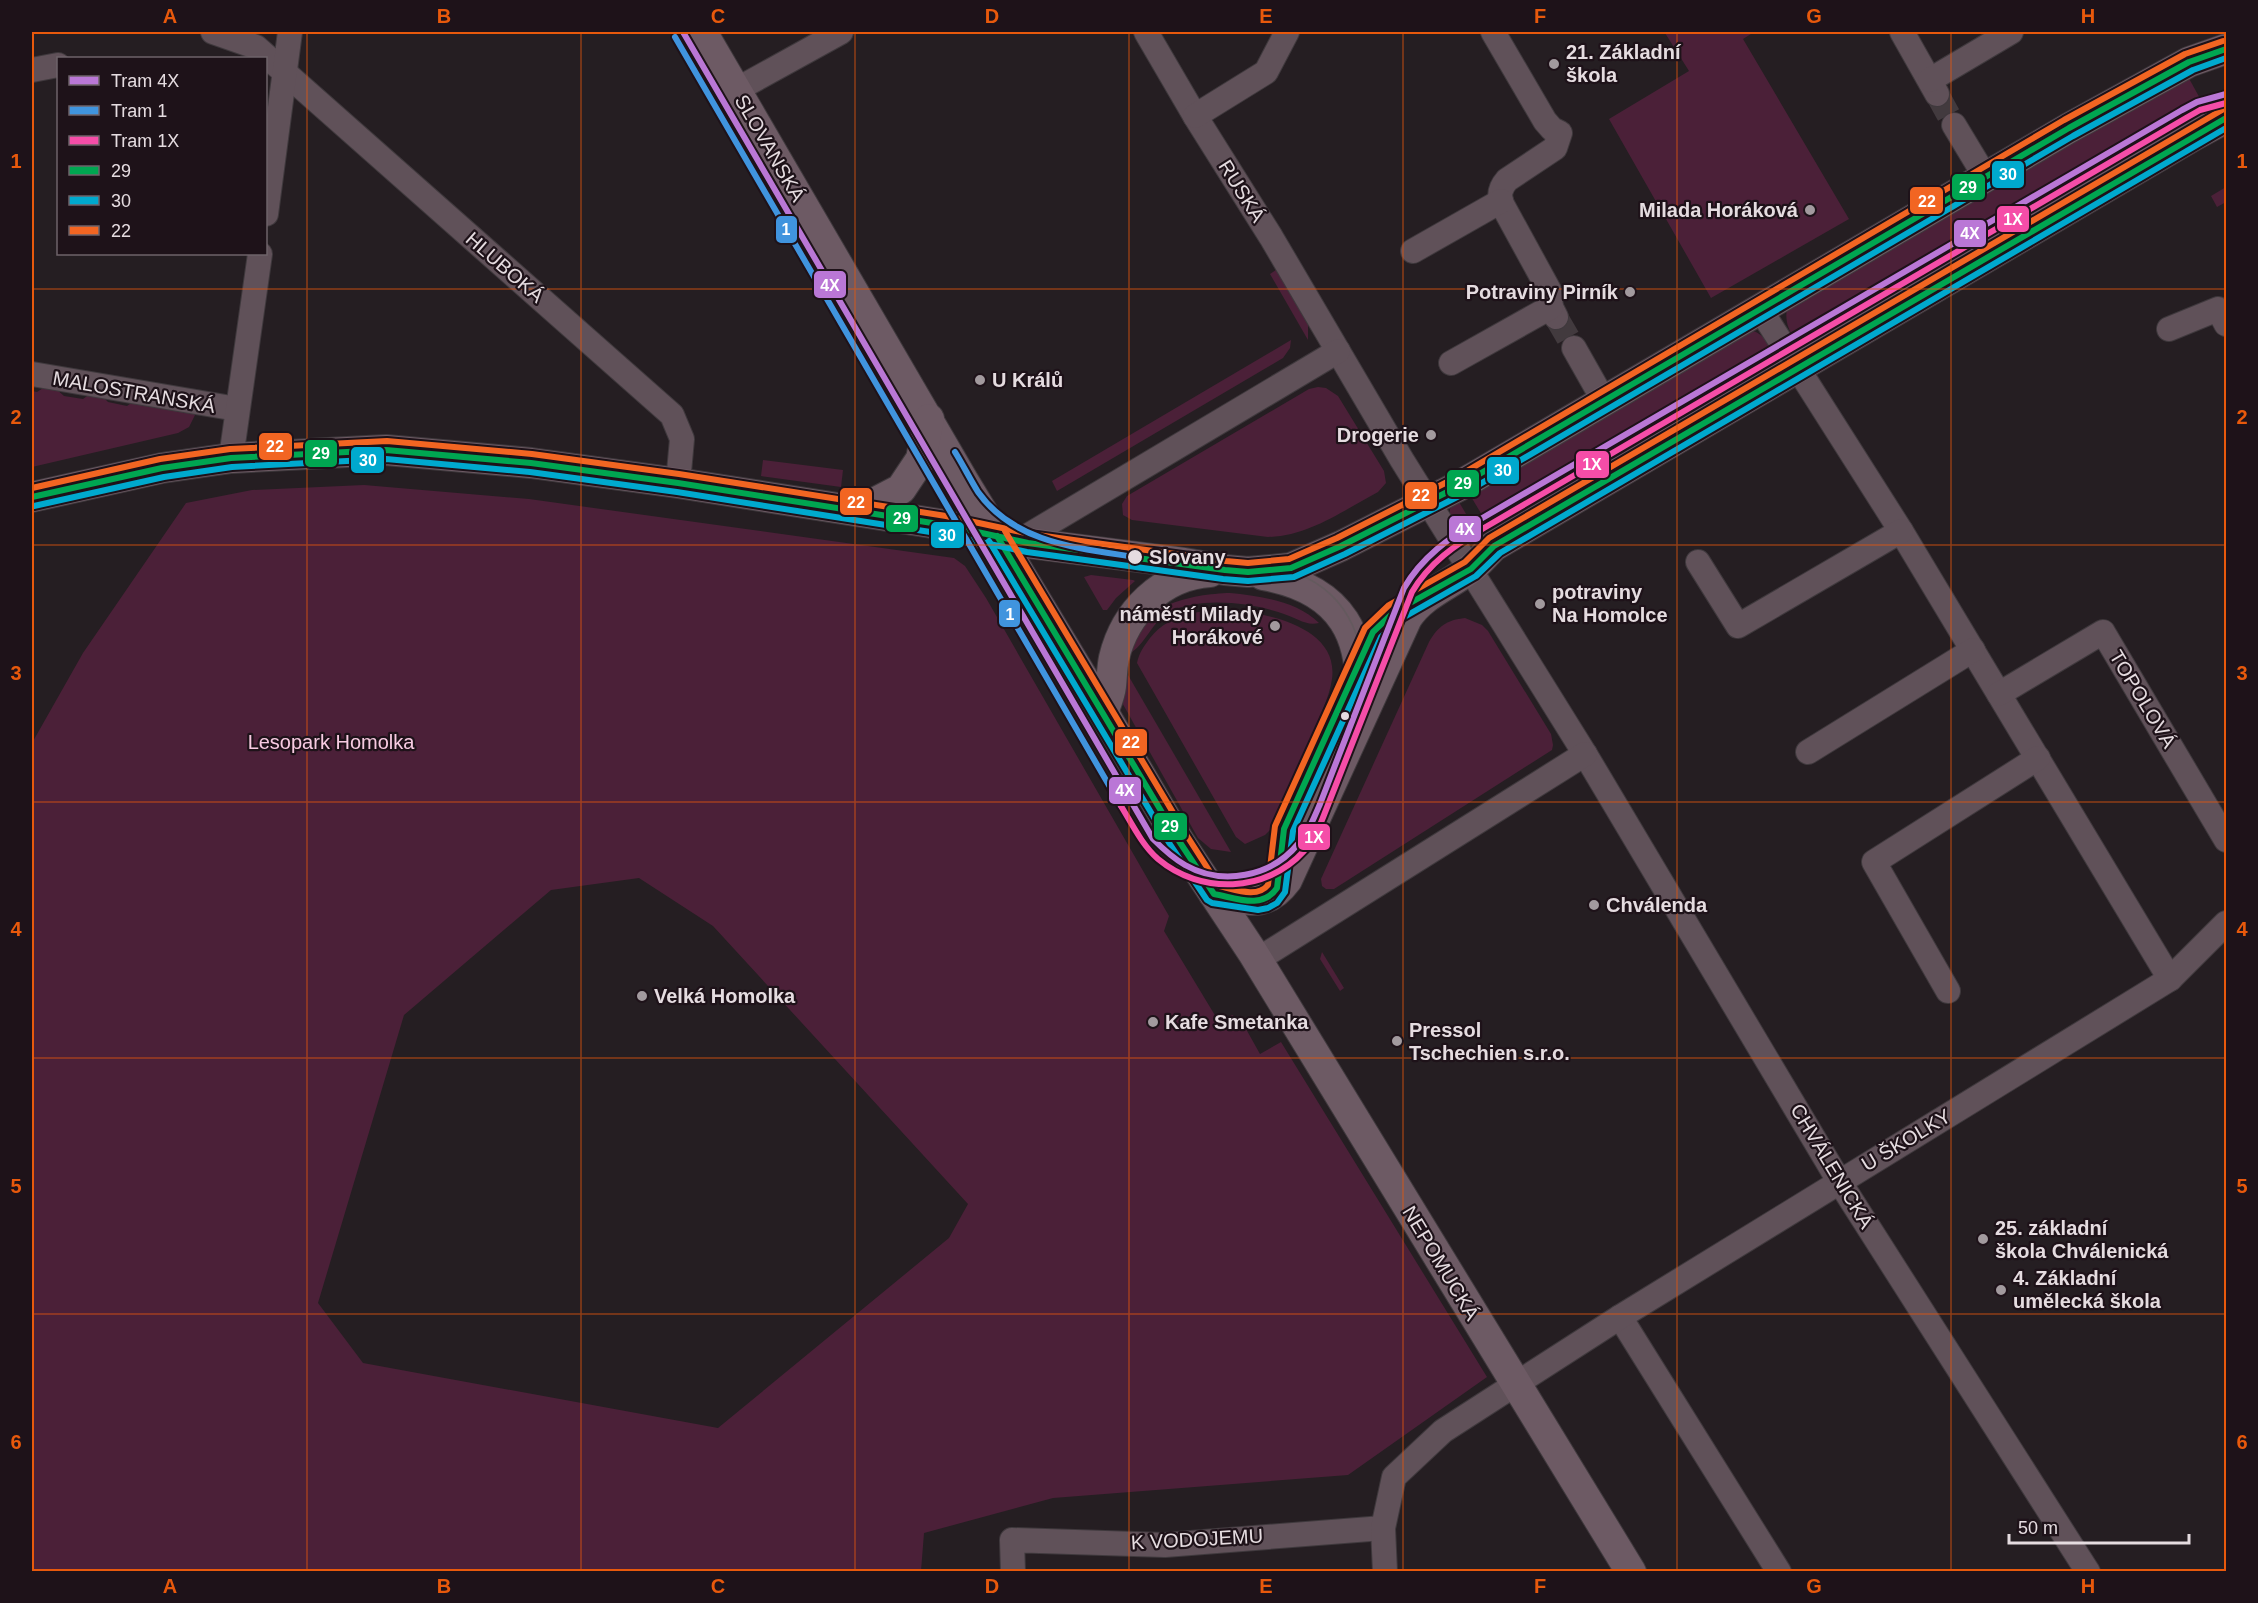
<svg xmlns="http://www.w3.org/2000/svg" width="2258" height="1603" font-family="Arial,sans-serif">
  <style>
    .green { fill: #4b2038; fill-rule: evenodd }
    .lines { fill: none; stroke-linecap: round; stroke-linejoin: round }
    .minor-tunnel { stroke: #423a3e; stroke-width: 24; stroke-dasharray: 24 12; stroke-linecap: butt }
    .minor-casing { stroke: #3f393d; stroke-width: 26 }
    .major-casing { stroke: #3f393d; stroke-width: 32 }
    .minor { stroke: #605159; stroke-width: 24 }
    .major { stroke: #6d5a64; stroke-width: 30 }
    .tram { stroke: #645a5e; stroke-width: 1.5 }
    .bus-1-casing { stroke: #1e1219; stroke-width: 10 }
    .bus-2-casing { stroke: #1e1219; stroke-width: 10 }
    .bus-3-casing { stroke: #1e1219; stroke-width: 10 }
    .bus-1 { stroke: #00a651; stroke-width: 6 }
    .bus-2 { stroke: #00a9ce; stroke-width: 6 }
    .bus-3 { stroke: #f26522; stroke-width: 6 }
    .tram-1-casing { stroke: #1e1219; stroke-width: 10 }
    .tram-2-casing { stroke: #1e1219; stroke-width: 10 }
    .tram-3-casing { stroke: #1e1219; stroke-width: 10 }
    .tram-1 { stroke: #ba77d6; stroke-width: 6 }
    .tram-2 { stroke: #4094de; stroke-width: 6 }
    .tram-3 { stroke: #f54da8; stroke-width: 6 }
    .grid { fill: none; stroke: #e8590c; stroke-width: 1.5; stroke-opacity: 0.55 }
    .poi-dot { fill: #a29a9e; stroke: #1e1219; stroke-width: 2 }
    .stop-dot { fill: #e5dce0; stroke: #1e1219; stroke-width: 2 }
    .labels { text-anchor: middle; stroke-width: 4.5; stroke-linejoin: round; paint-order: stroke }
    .poi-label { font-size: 20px; font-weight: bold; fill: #e5dce0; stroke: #1e1219; text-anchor: start }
    .street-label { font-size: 20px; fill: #e5dce0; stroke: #1e1219 }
    .stop-label { font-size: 20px; font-weight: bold; fill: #e5dce0; stroke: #1e1219; text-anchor: start }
    .park-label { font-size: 20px; fill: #f7cae1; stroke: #1e1219 }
    .line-badge { stroke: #1e1219; stroke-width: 2 }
    .badge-label { font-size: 16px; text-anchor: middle; font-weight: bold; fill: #fff }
    .neatline { fill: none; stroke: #e8590c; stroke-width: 2 }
    .grid-label { font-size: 20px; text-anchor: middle; font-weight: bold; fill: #e8590c }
  </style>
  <rect width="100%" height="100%" fill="#251e22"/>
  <g class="green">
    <path d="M1667 32H1754L1743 39 1849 219 1711 298 1609 119 1689 71 1665 33Z"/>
    <path d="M2186 73 2208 113 1809 344C1791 343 1784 323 1787 308Z"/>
    <path d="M2226 187V202L2217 207 2211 196Z"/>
    <path d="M1279 268 1308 320V340L1270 274Z"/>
    <path d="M1750 330C1770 335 1775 355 1770 373L1494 535 1467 490Z"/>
    <path d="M1291 340 1290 348 1283 358 1057 491 1052 481Z"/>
    <path d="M46 386 54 387 64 396 83 399 93 392 100 394 108 402 127 406 137 399 190 411 195 415 189 427 178 433 32 467V391L37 392Z"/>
    <path d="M1318 387 1326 388 1338 396 1384 471 1386 483 1378 492C1342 511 1309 536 1268 537L1132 520 1123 515 1122 504 1127 496 1309 389Z"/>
    <path d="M763 460 843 470 841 487 761 476Z"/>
    <path d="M364 485 529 499 954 558 965 566 986 598 1169 916 1164 931 1219 1022 1232 1015 1241 1020 1260 1054 1281 1042 1487 1377 1348 1475 1053 1498 924 1533 921 1571H32V743L83 653 186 503 252 490ZM639 878 713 926 968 1204 949 1238 718 1428 363 1363 318 1303 404 1015 551 890Z"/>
    <path d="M1456 497 1482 541 1466 540 1450 523V509Z"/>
    <path d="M1091 575 1133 580 1135 581 1116 598 1107 610H1103L1084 577Z"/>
    <path d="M1230 593C1260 596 1297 601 1319 623 1305 626 1297 618 1284 614 1254 603 1200 596 1170 612 1152 621 1147 642 1132 652 1134 605 1192 594 1230 593Z"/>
    <path d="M1233 610C1270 614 1339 628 1332 679 1329 699 1319 717 1312 735 1299 765 1287 795 1275 825L1265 835 1245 844 1236 837 1137 663C1139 653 1144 646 1150 638 1171 612 1202 610 1233 610Z"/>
    <path d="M1465 618 1482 625 1488 631 1551 734 1553 745 1552 750 1334 889H1326L1322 886 1321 879 1429 642C1438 626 1447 620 1465 618Z"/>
    <path d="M1121 663 1231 852 1211 849 1198 838 1120 699Z"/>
    <path d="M1322 952 1344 988 1340 991 1320 959Z"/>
  </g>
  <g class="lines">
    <g class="minor-tunnel">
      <path d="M1937 94 1954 125"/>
      <path d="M1556 317 1574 348"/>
    </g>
    <g class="minor-casing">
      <g id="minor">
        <path d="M213 32 256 47 672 415 682 439 678 483"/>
        <path d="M1146 32 1195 116 1271 237 1402 460 1585 754 1839 1181 2088 1572"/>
        <path d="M1493 32 1545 121 1552 129 1560 133 1555 148 1507 180C1500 188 1498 196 1503 206L1549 290 1551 307 1556 317"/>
        <path d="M1902 32 1937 94"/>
        <path d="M32 70 58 65"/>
        <path d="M1930 80 2011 32"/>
        <path d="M736 90 841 32"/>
        <path d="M1195 116 1266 72 1287 32"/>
        <path d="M1954 125 1986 178"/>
        <path d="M266 214 290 32"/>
        <path d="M1413 251 1501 201"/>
        <path d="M1760 309 1901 531 2170 979"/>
        <path d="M2169 329 2218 309 2226 324"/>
        <path d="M1574 348 1604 401"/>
        <path d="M1451 363 1551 307"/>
        <path d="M32 374 237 409"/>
        <path d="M231 458 260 254"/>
        <path d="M1019 541 1338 351"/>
        <path d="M1698 562 1738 626 1901 531"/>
        <path d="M1999 694 2103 632 2226 840"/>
        <path d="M1808 752 1973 650"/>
        <path d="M1257 960 1585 754"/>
        <path d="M1948 991 1874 862 2038 758"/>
        <path d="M1620 1317 1779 1572"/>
        <path d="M1013 1572 1012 1540 1165 1545 1383 1528"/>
        <path d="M1385 1572 1383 1528 1394 1477 1443 1431 1620 1317 2170 979 2226 923"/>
      </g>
    </g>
    <g class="major-casing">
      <g id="major">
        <path d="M702 32 963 480 1089 688 1179 841 1253 953 1631 1572"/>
        <path d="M32 497 162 468 231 458 386 450 531 463 678 483 945 525 1028 543 1184 563 1225 570 1248 572 1291 568 1341 546 1459 486 2069 128 2189 62 2226 49"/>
        <path d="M854 507 876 502 901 489 921 459 929 419"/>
        <path d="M1263 575C1343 589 1367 637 1359 713"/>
        <path d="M1103 712C1106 704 1110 695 1111 686 1112 677 1112 667 1114 658 1125 612 1162 575 1210 572"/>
        <path d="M1214 894C1244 898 1264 911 1287 880L1407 618C1423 594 1448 586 1470 569 1479 563 1486 553 1494 546L2193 136 2226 118"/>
      </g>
    </g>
    <use href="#minor" class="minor"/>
    <use href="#major" class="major"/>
    <path class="tram" d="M1267 565C1281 568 1295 571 1307 578 1356 603 1373 660 1356 710"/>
    <g class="bus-1-casing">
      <g id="bus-1">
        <path d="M32 497 162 468 231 458 386 450 531 463 678 483 945 525 1028 543 1225 570 1248 572 1291 568 1341 546 1459 486 2069 128 2189 62 2226 49"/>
        <path d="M997 536 1179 841 1214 894C1236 898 1262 910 1277 888L1284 829 1373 632 1394 612 1471 569 1494 546 2226 118"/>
      </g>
    </g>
    <g class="bus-2-casing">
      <g id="bus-2">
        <path d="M34 506 164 477 232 467 386 459 530 472 677 492 943 534 1027 552 1223 579 1248 581 1294 577 1345 554 1463 494 2073 136 2193 70 2226 58"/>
        <path d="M989 541 1171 846 1207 900 1212 903 1258 910 1268 908 1277 903 1285 892 1293 831 1381 637 1399 620 1476 576 1500 553 2226 128"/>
      </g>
    </g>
    <g class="bus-3-casing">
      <g id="bus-3">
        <path d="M32 488 160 459 230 449 387 441 532 454 679 474 946 516 1030 534 1226 561 1248 563 1289 559 1337 538 1455 478 2064 120 2185 54 2223 41"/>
        <path d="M1005 531 1187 836 1219 886C1234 889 1257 899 1268 885L1275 826 1365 628 1389 605 1465 562 1489 538 2222 110"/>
      </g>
    </g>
    <use href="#bus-1" class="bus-1"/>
    <use href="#bus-2" class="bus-2"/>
    <use href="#bus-3" class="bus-3"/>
    <g class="tram-1-casing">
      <path id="tram-1" d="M683 32 1153 839C1163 849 1173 858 1185 865 1222 886 1271 877 1298 844 1308 833 1314 818 1320 804L1404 588C1422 557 1449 538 1479 520L2182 110 2197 102 2226 94"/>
    </g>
    <g class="tram-2-casing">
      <g id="tram-2">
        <path d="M675 37 1121 806"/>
        <path d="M955 452C963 465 970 479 978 492 1014 543 1078 548 1135 557"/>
      </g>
    </g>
    <g class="tram-3-casing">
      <path id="tram-3" d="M1121 806C1132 824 1142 845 1158 859 1201 895 1266 893 1304 851 1314 841 1319 827 1324 815L1412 592C1429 563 1455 545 1484 528L2186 118 2200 110 2226 103"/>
    </g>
    <use href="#tram-1" class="tram-1"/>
    <use href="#tram-2" class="tram-2"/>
    <use href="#tram-3" class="tram-3"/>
  </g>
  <path class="grid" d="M307 32V1572M581 32V1572M855 32V1572M1129 32V1572M1403 32V1572M1677 32V1572M1951 32V1572M32 289H2226M32 545H2226M32 802H2226M32 1058H2226M32 1314H2226"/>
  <g class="poi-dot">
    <circle cx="1554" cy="64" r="6"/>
    <circle cx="1810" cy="210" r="6"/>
    <circle cx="1630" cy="292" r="6"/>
    <circle cx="980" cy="380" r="6"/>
    <circle cx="1431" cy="435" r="6"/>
    <circle cx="1540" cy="604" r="6"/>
    <circle cx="1275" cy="626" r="6"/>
    <circle cx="1594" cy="905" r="6"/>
    <circle cx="642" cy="996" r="6"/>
    <circle cx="1153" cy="1022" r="6"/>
    <circle cx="1397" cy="1041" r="6"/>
    <circle cx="1983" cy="1239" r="6"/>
    <circle cx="2001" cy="1290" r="6"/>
  </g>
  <g class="stop-dot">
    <circle cx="1135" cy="557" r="8"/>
    <circle cx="1345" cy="716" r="5"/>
  </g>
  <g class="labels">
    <g class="poi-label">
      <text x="1566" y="59">21. Základní<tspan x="1566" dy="23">škola</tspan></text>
      <text x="1798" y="217" text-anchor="end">Milada Horáková</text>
      <text x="1618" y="299" text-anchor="end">Potraviny Pirník</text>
      <text x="992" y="387">U Králů</text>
      <text x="1419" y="442" text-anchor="end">Drogerie</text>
      <text x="1552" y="599">potraviny<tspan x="1552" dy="23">Na Homolce</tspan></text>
      <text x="1263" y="621" text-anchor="end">náměstí Milady<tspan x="1263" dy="23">Horákové</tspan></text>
      <text x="1606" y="912">Chválenda</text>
      <text x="654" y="1003">Velká Homolka</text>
      <text x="1165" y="1029">Kafe Smetanka</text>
      <text x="1409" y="1037">Pressol<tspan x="1409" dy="23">Tschechien s.r.o.</tspan></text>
      <text x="1995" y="1235">25. základní<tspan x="1995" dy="23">škola Chválenická</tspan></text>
      <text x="2013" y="1285">4. Základní<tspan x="2013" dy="23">umělecká škola</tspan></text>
    </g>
    <g class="street-label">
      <text transform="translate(770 148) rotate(60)" y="7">SLOVANSKÁ</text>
      <text transform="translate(1242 191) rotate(58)" y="7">RUSKÁ</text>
      <text transform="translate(505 267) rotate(41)" y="7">HLUBOKÁ</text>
      <text transform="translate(134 392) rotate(10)" y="7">MALOSTRANSKÁ</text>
      <text transform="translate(2143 699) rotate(59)" y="7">TOPOLOVÁ</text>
      <text transform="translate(1906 1140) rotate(-31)" y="7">U ŠKOLKY</text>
      <text transform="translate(1832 1166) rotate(59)" y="7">CHVÁLENICKÁ</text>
      <text transform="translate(1441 1263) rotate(59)" y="7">NEPOMUCKÁ</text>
      <text transform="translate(1197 1539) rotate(-3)" y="7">K VODOJEMU</text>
    </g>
    <g class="stop-label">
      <text x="1149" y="564">Slovany</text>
    </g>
    <g class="park-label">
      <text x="331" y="749">Lesopark Homolka</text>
    </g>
  </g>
  <g class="line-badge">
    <rect x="1991" y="160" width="34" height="29" rx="6" fill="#00a9ce"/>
    <rect x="1951" y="173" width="35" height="28" rx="6" fill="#00a651"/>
    <rect x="1909" y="186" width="35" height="29" rx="6" fill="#f26522"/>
    <rect x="1996" y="205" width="34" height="28" rx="6" fill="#f54da8"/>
    <rect x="775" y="215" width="23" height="29" rx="6" fill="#4094de"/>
    <rect x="1953" y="219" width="34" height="29" rx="6" fill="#ba77d6"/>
    <rect x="813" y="270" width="34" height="29" rx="6" fill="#ba77d6"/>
    <rect x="258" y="432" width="35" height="29" rx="6" fill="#f26522"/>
    <rect x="304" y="439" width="34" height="29" rx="6" fill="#00a651"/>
    <rect x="350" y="446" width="35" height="28" rx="6" fill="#00a9ce"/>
    <rect x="1575" y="450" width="35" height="29" rx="6" fill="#f54da8"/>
    <rect x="1486" y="456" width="34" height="29" rx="6" fill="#00a9ce"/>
    <rect x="1446" y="469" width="34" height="29" rx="6" fill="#00a651"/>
    <rect x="1404" y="481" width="34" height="29" rx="6" fill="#f26522"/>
    <rect x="839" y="487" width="34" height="29" rx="6" fill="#f26522"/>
    <rect x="885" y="504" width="34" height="29" rx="6" fill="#00a651"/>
    <rect x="1448" y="515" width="34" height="28" rx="6" fill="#ba77d6"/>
    <rect x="930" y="521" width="35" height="28" rx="6" fill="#00a9ce"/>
    <rect x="998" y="599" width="23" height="29" rx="6" fill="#4094de"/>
    <rect x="1114" y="728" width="34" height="29" rx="6" fill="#f26522"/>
    <rect x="1108" y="776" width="34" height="29" rx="6" fill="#ba77d6"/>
    <rect x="1153" y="812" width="35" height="29" rx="6" fill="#00a651"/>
    <rect x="1297" y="823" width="34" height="28" rx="6" fill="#f54da8"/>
  </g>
  <g class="badge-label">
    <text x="2008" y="180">30</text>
    <text x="1968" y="193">29</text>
    <text x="1927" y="207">22</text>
    <text x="2013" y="225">1X</text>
    <text x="786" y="235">1</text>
    <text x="1970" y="239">4X</text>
    <text x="830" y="291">4X</text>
    <text x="275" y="452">22</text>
    <text x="321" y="459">29</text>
    <text x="368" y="466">30</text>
    <text x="1592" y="470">1X</text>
    <text x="1503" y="476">30</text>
    <text x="1463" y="489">29</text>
    <text x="1421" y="501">22</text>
    <text x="856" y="508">22</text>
    <text x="902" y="524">29</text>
    <text x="1465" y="535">4X</text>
    <text x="947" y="541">30</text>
    <text x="1010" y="620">1</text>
    <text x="1131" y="748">22</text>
    <text x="1125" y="796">4X</text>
    <text x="1170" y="832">29</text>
    <text x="1314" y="843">1X</text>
  </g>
  <rect width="2258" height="1603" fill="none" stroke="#1e1219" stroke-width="66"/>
  <rect x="57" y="57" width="210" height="198" fill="#1e1219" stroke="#6e6369" stroke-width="1.5"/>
  <rect x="69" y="76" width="30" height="9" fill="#ba77d6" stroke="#6e6369" stroke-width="1.5"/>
  <text x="111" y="87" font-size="18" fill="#e5dce0">Tram 4X</text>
  <rect x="69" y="106" width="30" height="9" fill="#4094de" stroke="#6e6369" stroke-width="1.5"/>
  <text x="111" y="117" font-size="18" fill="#e5dce0">Tram 1</text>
  <rect x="69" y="136" width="30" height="9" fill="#f54da8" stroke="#6e6369" stroke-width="1.5"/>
  <text x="111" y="147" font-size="18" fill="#e5dce0">Tram 1X</text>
  <rect x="69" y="166" width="30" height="9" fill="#00a651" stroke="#6e6369" stroke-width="1.5"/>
  <text x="111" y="177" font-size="18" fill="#e5dce0">29</text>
  <rect x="69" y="196" width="30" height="9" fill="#00a9ce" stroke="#6e6369" stroke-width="1.5"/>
  <text x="111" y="207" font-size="18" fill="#e5dce0">30</text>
  <rect x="69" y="226" width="30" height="9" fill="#f26522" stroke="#6e6369" stroke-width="1.5"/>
  <text x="111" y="237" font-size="18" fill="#e5dce0">22</text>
  <path d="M2009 1534v9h180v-9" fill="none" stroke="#e5dce0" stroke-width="3"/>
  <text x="2018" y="1534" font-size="18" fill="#e5dce0" stroke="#1e1219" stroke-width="4.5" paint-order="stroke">50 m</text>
  <rect x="33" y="33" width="2192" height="1537" class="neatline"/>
  <g class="grid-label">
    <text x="170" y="23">A</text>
    <text x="444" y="23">B</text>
    <text x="718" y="23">C</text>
    <text x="992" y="23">D</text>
    <text x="1266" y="23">E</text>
    <text x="1540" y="23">F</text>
    <text x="1814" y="23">G</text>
    <text x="2088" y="23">H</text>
    <text x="16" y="168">1</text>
    <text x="2242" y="168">1</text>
    <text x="16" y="424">2</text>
    <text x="2242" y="424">2</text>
    <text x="16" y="680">3</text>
    <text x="2242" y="680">3</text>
    <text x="16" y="936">4</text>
    <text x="2242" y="936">4</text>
    <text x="16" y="1193">5</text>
    <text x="2242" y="1193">5</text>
    <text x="16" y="1449">6</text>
    <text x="2242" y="1449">6</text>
    <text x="170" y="1593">A</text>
    <text x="444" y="1593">B</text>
    <text x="718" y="1593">C</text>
    <text x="992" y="1593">D</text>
    <text x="1266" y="1593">E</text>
    <text x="1540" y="1593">F</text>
    <text x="1814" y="1593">G</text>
    <text x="2088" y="1593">H</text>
  </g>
</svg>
